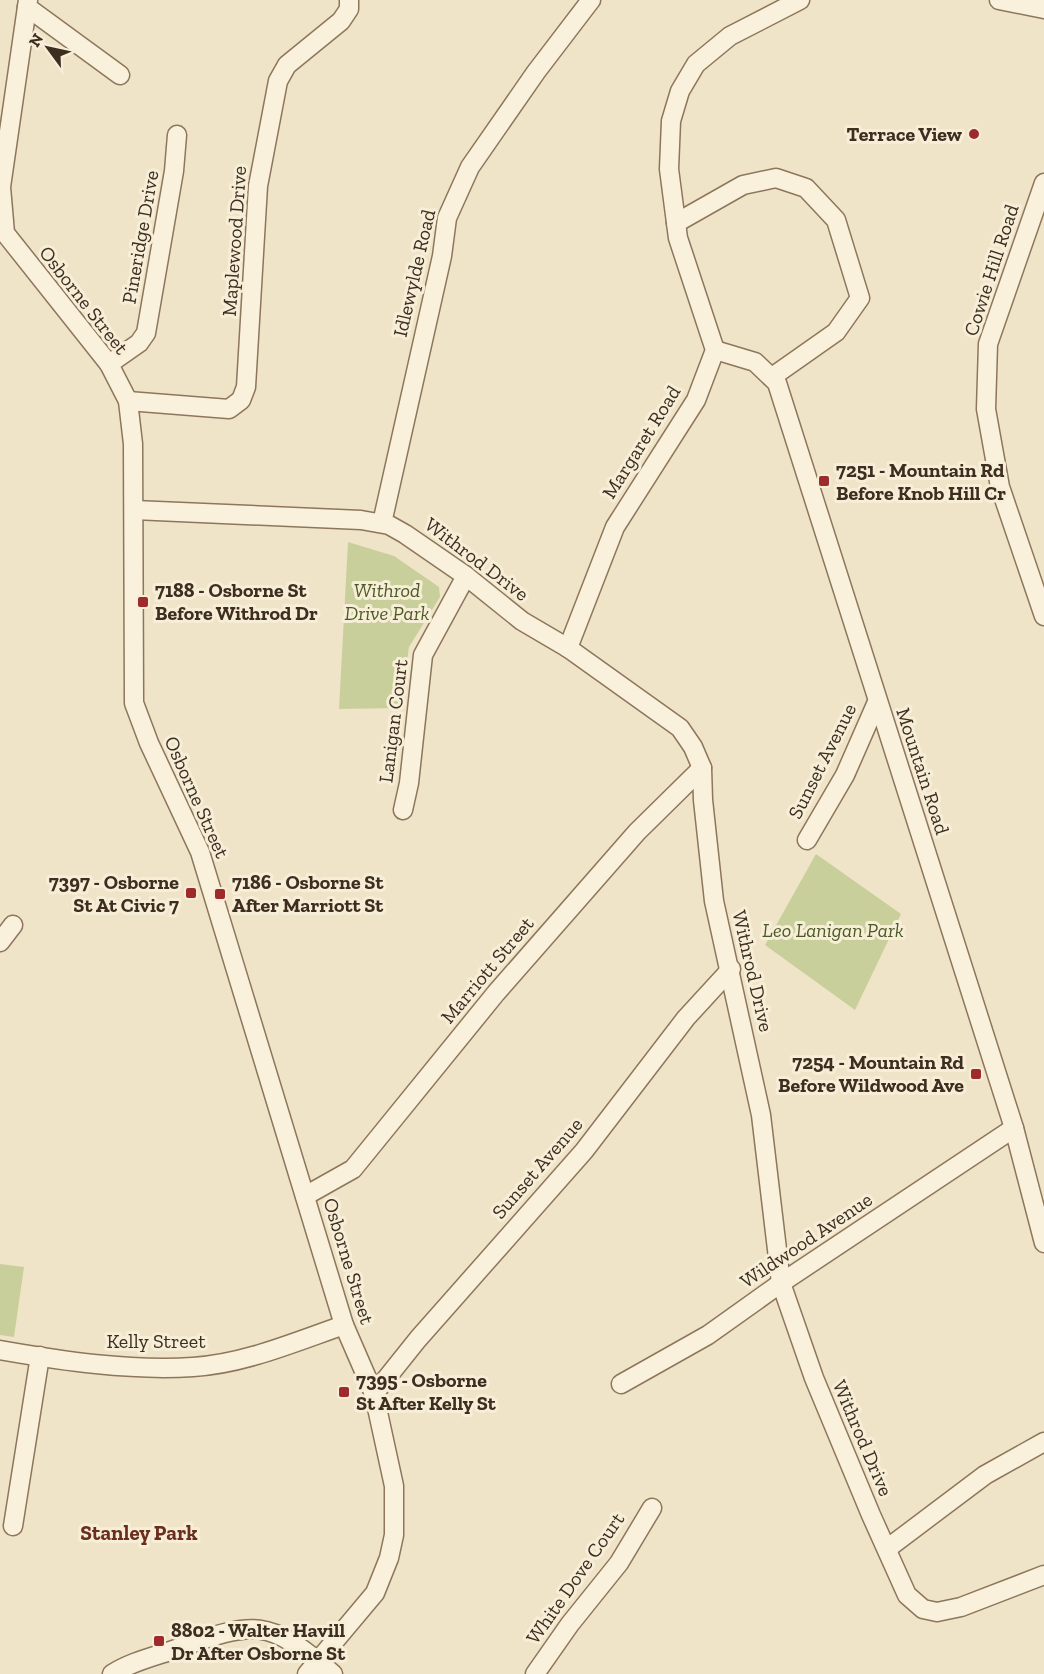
<svg xmlns="http://www.w3.org/2000/svg" width="1044" height="1674" font-family="'Zilla Slab',serif">
  <style>
    .green { fill: #c9cf9b }
    .lines { fill: none; stroke-linecap: round; stroke-linejoin: round }
    .minor-casing { stroke: #8d765c; stroke-width: 21 }
    .minor { stroke: #faf1dc; stroke-width: 18 }
    .poi-dot { fill: #9e2a2b; stroke: #f7eed8; stroke-width: 2 }
    .labels { text-anchor: middle; stroke-width: 6; stroke-linejoin: round; paint-order: stroke }
    .poi-label { font-size: 20px; font-weight: bold; fill: #3d2e20; stroke: #f7eed8; text-anchor: start }
    .street-label { font-size: 20px; fill: #3d2e20; stroke: #f7eed8 }
    .park-label { font-size: 20px; font-style: italic; fill: #4d5a26; stroke: #f7eed8 }
    .neighbourhood-label { font-size: 21px; font-weight: bold; fill: #6b2e1e; stroke: #f7eed8 }
  </style>
  <rect width="100%" height="100%" fill="#f0e4c8"/>
  <g class="green">
    <path d="M348 542 394 556 439 587 440 597 409 647 401 708 339 709Z"/>
    <path d="M816 854 901 914 855 1010 765 945Z"/>
    <path d="M0 1264 24 1267 14 1337 0 1335Z"/>
  </g>
  <g class="lines">
    <g class="minor-casing">
      <g id="minor">
        <path d="M28 0 1 187 5 233 109 364 128 401 133 444 134 703 149 743 200 852 344 1325 374 1394 394 1486V1535L389 1558 375 1593 307 1674"/>
        <path d="M999 0 1044 9"/>
        <path d="M27 7 120 75"/>
        <path d="M1044 183 988 344 986 409 1000 487 1044 616"/>
        <path d="M676 223 743 185 776 178 806 188 836 220 860 298 836 332 772 377"/>
        <path d="M715 350 755 362 777 383 1014 1128 1044 1243"/>
        <path d="M109 364 139 343 146 333 174 171 177 135"/>
        <path d="M128 401 229 409 241 400 246 387 258 186 278 81 287 65 341 21 349 9V0"/>
        <path d="M134 510 361 520 389 525 405 534 466 576 522 621 568 648 680 728 693 747 702 768 703 800 714 901 761 1115 781 1283 814 1378 871 1515 907 1595 923 1609 937 1612 961 1607 1044 1575"/>
        <path d="M382 523 442 256 447 218 470 167 536 72 591 0"/>
        <path d="M568 648 615 527 696 400 715 350 678 238 669 169 671 121 680 91 696 64 730 36 800 0"/>
        <path d="M403 810 409 783 423 655 466 576"/>
        <path d="M807 840 845 775 877 702"/>
        <path d="M0 942 13 925"/>
        <path d="M305 1196 353 1169 496 993 637 832 702 768"/>
        <path d="M0 1350C63 1361 129 1371 193 1367 244 1364 295 1342 344 1325"/>
        <path d="M621 1384 708 1335 781 1283 1014 1128"/>
        <path d="M374 1394 418 1339 584 1151 686 1018 731 969"/>
        <path d="M13 1526 40 1356"/>
        <path d="M888 1548 985 1475 1044 1442"/>
        <path d="M112 1674C130 1662 156 1656 176 1649 255 1621 267 1617 333 1674"/>
        <path d="M535 1674 570 1624 619 1563 652 1508"/>
      </g>
    </g>
    <use href="#minor" class="minor"/>
  </g>
  <g class="poi-dot">
    <circle cx="974" cy="134" r="6"/>
    <rect x="818" y="475" width="12" height="12" rx="3"/>
    <rect x="137" y="596" width="12" height="12" rx="3"/>
    <rect x="185" y="887" width="12" height="12" rx="3"/>
    <rect x="214" y="888" width="12" height="12" rx="3"/>
    <rect x="970" y="1068" width="12" height="12" rx="3"/>
    <rect x="338" y="1386" width="12" height="12" rx="3"/>
    <rect x="153" y="1635" width="12" height="12" rx="3"/>
  </g>
  <g class="labels">
    <g class="poi-label">
      <text x="962" y="141" text-anchor="end">Terrace View</text>
      <text x="836" y="477">7251 - Mountain Rd<tspan x="836" dy="23">Before Knob Hill Cr</tspan></text>
      <text x="155" y="597">7188 - Osborne St<tspan x="155" dy="23">Before Withrod Dr</tspan></text>
      <text x="179" y="889" text-anchor="end">7397 - Osborne<tspan x="179" dy="23">St At Civic 7</tspan></text>
      <text x="232" y="889">7186 - Osborne St<tspan x="232" dy="23">After Marriott St</tspan></text>
      <text x="964" y="1069" text-anchor="end">7254 - Mountain Rd<tspan x="964" dy="23">Before Wildwood Ave</tspan></text>
      <text x="356" y="1387">7395 - Osborne<tspan x="356" dy="23">St After Kelly St</tspan></text>
      <text x="171" y="1637">8802 - Walter Havill<tspan x="171" dy="23">Dr After Osborne St</tspan></text>
    </g>
    <g class="street-label">
      <text transform="translate(140 237) rotate(-80)" y="7">Pineridge Drive</text>
      <text transform="translate(234 241) rotate(-86)" y="7">Maplewood Drive</text>
      <text transform="translate(991 270) rotate(-72)" y="7">Cowie Hill Road</text>
      <text transform="translate(414 273) rotate(-77)" y="7">Idlewylde Road</text>
      <text transform="translate(84 300) rotate(52)" y="7">Osborne Street</text>
      <text transform="translate(641 442) rotate(-58)" y="7">Margaret Road</text>
      <text transform="translate(477 559) rotate(37)" y="7">Withrod Drive</text>
      <text transform="translate(393 721) rotate(-83)" y="7">Lanigan Court</text>
      <text transform="translate(822 761) rotate(-63)" y="7">Sunset Avenue</text>
      <text transform="translate(923 771) rotate(72)" y="7">Mountain Road</text>
      <text transform="translate(197 797) rotate(66)" y="7">Osborne Street</text>
      <text transform="translate(487 970) rotate(-50)" y="7">Marriott Street</text>
      <text transform="translate(753 971) rotate(77)" y="7">Withrod Drive</text>
      <text transform="translate(537 1168) rotate(-49)" y="7">Sunset Avenue</text>
      <text transform="translate(806 1240) rotate(-34)" y="7">Wildwood Avenue</text>
      <text transform="translate(349 1261) rotate(73)" y="7">Osborne Street</text>
      <text x="156" y="1348">Kelly Street</text>
      <text transform="translate(863 1438) rotate(67)" y="7">Withrod Drive</text>
      <text transform="translate(575 1578) rotate(-55)" y="7">White Dove Court</text>
    </g>
    <g class="park-label">
      <text x="387" y="597">Withrod<tspan x="387" dy="23">Drive Park</tspan></text>
      <text x="833" y="937">Leo Lanigan Park</text>
    </g>
    <g class="neighbourhood-label">
      <text x="139" y="1540">Stanley Park</text>
    </g>
  </g>
  <g transform="translate(48 48) rotate(303)" stroke="#f7eed8" stroke-width="4.5" paint-order="stroke">
  <path d="M0-4.5L10 22L0 15L-10 22Z" fill="#3d2e20"/>
  <text y="-9" font-size="16" font-weight="bold" text-anchor="middle" fill="#3d2e20">N</text>
  </g>
</svg>
